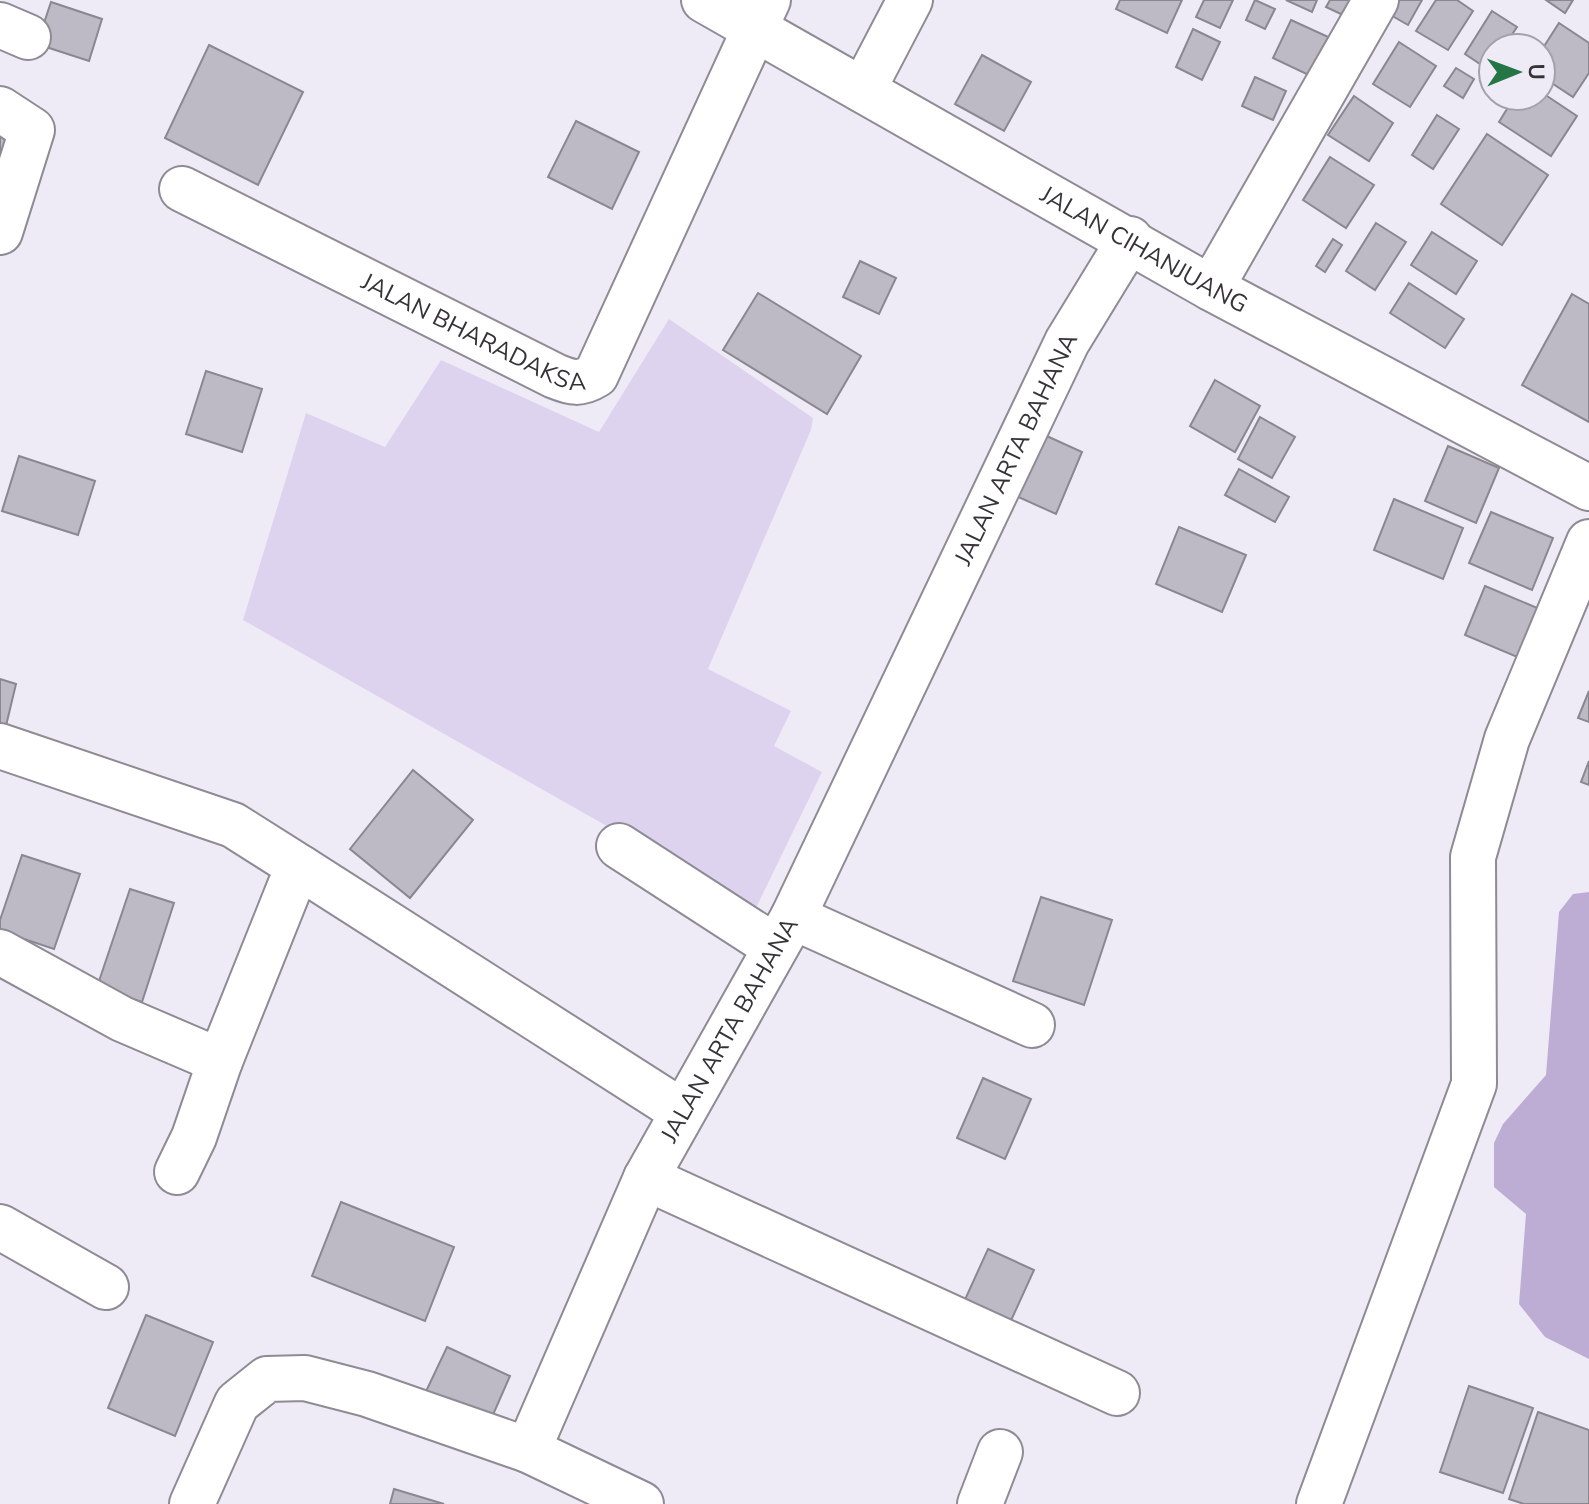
<svg xmlns="http://www.w3.org/2000/svg" width="1589" height="1504" font-family="'Nunito Sans',sans-serif">
  <style>
    .green { fill: #ded3ef }
    .forest { fill: #bdadd5 }
    .building { fill: #bebac5; stroke: #8b8791; stroke-width: 2 }
    .lines { fill: none; stroke-linecap: round; stroke-linejoin: round }
    .minor-casing { stroke: #8f8b95; stroke-width: 48 }
    .major-casing { stroke: #8f8b95; stroke-width: 48 }
    .minor { stroke: #fff; stroke-width: 44 }
    .major { stroke: #fff; stroke-width: 44 }
    .labels { text-anchor: middle; stroke-width: 6; stroke-linejoin: round; paint-order: stroke }
    .street-label { font-size: 24px; fill: #353337; stroke: #efebf6 }
  </style>
  <rect width="100%" height="100%" fill="#efebf6"/>
  <path class="green" d="M669 319 813 418 811 430 708 669 791 711 774 746 822 772 755 910 243 620 306 413 385 447 441 360 599 432Z"/>
  <path class="forest" d="M1589 892V1359L1545 1337 1519 1304 1526 1214 1494 1187V1143L1503 1124 1546 1075 1559 912 1573 894Z"/>
  <g class="building">
    <path d="M1120 0H1182L1167 33 1116 9Z"/>
    <path d="M1204 0H1233L1220 28 1196 17Z"/>
    <path d="M1255 0 1275 9 1265 29 1246 20Z"/>
    <path d="M1286 0H1317L1312 12Z"/>
    <path d="M1330 0H1348L1354 3 1347 17 1326 7Z"/>
    <path d="M1378 0H1422L1408 25 1375 6Z"/>
    <path d="M1436 0H1457L1473 11 1448 50 1416 31Z"/>
    <path d="M1546 0H1573L1565 13Z"/>
    <path d="M51 2 102 19 89 61 37 44Z"/>
    <path d="M1492 11 1517 27 1503 48H1493L1489 70 1465 54Z"/>
    <path d="M1291 20 1337 41 1319 80 1273 58Z"/>
    <path d="M1559 23 1589 43V73L1573 97 1541 76V51Z"/>
    <path d="M1193 29 1220 42 1202 80 1176 67Z"/>
    <path d="M1399 42 1436 66 1410 107 1373 84Z"/>
    <path d="M209 45 303 92 258 185 165 138Z"/>
    <path d="M982 55 1031 82 1004 131 955 104Z"/>
    <path d="M1456 68 1474 79 1463 98 1444 86Z"/>
    <path d="M1255 77 1286 91 1273 120 1242 106Z"/>
    <path d="M1541 92 1577 116 1551 156 1499 122 1515 96H1541Z"/>
    <path d="M1354 96 1393 123 1369 161 1328 135Z"/>
    <path d="M1437 115 1459 129 1433 169 1412 155Z"/>
    <path d="M576 121 639 152 612 209 548 177Z"/>
    <path d="M1487 134 1548 175 1502 245 1441 204Z"/>
    <path d="M0 136 16 142 0 182Z"/>
    <path d="M1330 157 1374 185 1346 228 1303 200Z"/>
    <path d="M1376 223 1406 242 1375 290 1346 271Z"/>
    <path d="M1432 232 1477 261 1456 294 1411 265Z"/>
    <path d="M1333 239 1342 245 1325 272 1316 266Z"/>
    <path d="M860 261 896 278 879 314 843 297Z"/>
    <path d="M1409 283 1464 319 1445 348 1390 313Z"/>
    <path d="M758 293 861 356 827 414 723 350Z"/>
    <path d="M1572 294 1589 304V422L1522 385Z"/>
    <path d="M206 371 262 389 242 452 186 434Z"/>
    <path d="M1215 380 1260 406 1235 452 1190 426Z"/>
    <path d="M1260 417 1295 437 1272 478 1238 459Z"/>
    <path d="M1038 432 1082 452 1056 514 1012 494Z"/>
    <path d="M1448 446 1499 468 1476 523 1425 501Z"/>
    <path d="M19 456 95 481 78 535 2 511Z"/>
    <path d="M1239 469 1289 497 1275 522 1225 495Z"/>
    <path d="M1394 499 1463 528 1443 579 1374 550Z"/>
    <path d="M1491 512 1553 538 1532 590 1469 563Z"/>
    <path d="M1179 527 1246 555 1222 612 1156 584Z"/>
    <path d="M1485 586 1542 610 1522 659 1465 635Z"/>
    <path d="M0 679 16 684 5 730 0 729Z"/>
    <path d="M1589 691V722L1578 718Z"/>
    <path d="M1589 761V785L1581 782Z"/>
    <path d="M413 770 473 820 410 898 350 849Z"/>
    <path d="M22 855 80 874 54 949 0 931V920Z"/>
    <path d="M130 889 174 903 142 1002 97 987Z"/>
    <path d="M1041 897 1112 920 1084 1005 1013 981Z"/>
    <path d="M983 1078 1031 1099 1005 1159 957 1138Z"/>
    <path d="M341 1202 454 1247 425 1321 312 1276Z"/>
    <path d="M988 1249 1034 1270 1009 1325 963 1304Z"/>
    <path d="M146 1315 213 1342 175 1436 108 1408Z"/>
    <path d="M447 1347 510 1376 485 1433 420 1404Z"/>
    <path d="M1469 1386 1533 1408 1503 1493 1440 1472Z"/>
    <path d="M1538 1412 1589 1430V1504H1524L1509 1499Z"/>
    <path d="M394 1489 444 1504H390Z"/>
  </g>
  <g class="lines">
    <g class="minor-casing">
      <g id="minor">
        <path d="M0 25 28 37"/>
        <path d="M863 90 910 0"/>
        <path d="M0 109 32 130 0 232"/>
        <path id="s1" d="M182 189 555 376C572 383 580 385 596 375L768 0"/>
        <path d="M1211 288 1376 0"/>
        <path d="M0 746 233 825 301 868"/>
        <path d="M619 846 775 947"/>
        <path d="M793 917 1032 1025"/>
        <path d="M0 952 122 1019 220 1061 290 886 301 868 681 1111"/>
        <path d="M177 1172 194 1137 220 1061"/>
        <path d="M646 1178 1117 1393"/>
        <path d="M0 1227 106 1287"/>
        <path d="M528 1450 641 1504"/>
        <path id="s2" d="M192 1504 237 1403 267 1379 305 1378 367 1394 528 1450 646 1178 793 917 1067 342 1130 239"/>
        <path d="M980 1504 1000 1452"/>
        <path d="M1319 1504 1474 1084 1473 857 1507 739 1589 542"/>
      </g>
    </g>
    <g class="major-casing">
      <g id="major">
        <path id="s3" d="M704 0 1211 288 1589 488"/>
      </g>
    </g>
    <use href="#minor" class="minor"/>
    <use href="#major" class="major"/>
  </g>
  <g class="labels">
    <g class="street-label">
      <text dy="8" stroke="none"><textPath href="#s3" startOffset="506">JALAN CIHANJUANG</textPath></text>
      <text dy="8" stroke="none"><textPath href="#s1" startOffset="326">JALAN BHARADAKSA</textPath></text>
      <text dy="8" stroke="none"><textPath href="#s2" startOffset="1536">JALAN ARTA BAHANA</textPath></text>
      <text dy="8" stroke="none"><textPath href="#s2" startOffset="888">JALAN ARTA BAHANA</textPath></text>
    </g>
  </g>
  <g transform="translate(1517 72) rotate(89)"><circle r="38" fill="#efebf6" stroke="#a5a1aa" stroke-width="2"/>
  <path d="M0-6L14 30L0 20L-14 30Z" fill="#257647"/>
  <text y="-12" font-size="22" font-weight="bold" text-anchor="middle" fill="#353337">U</text>
  </g>
</svg>
